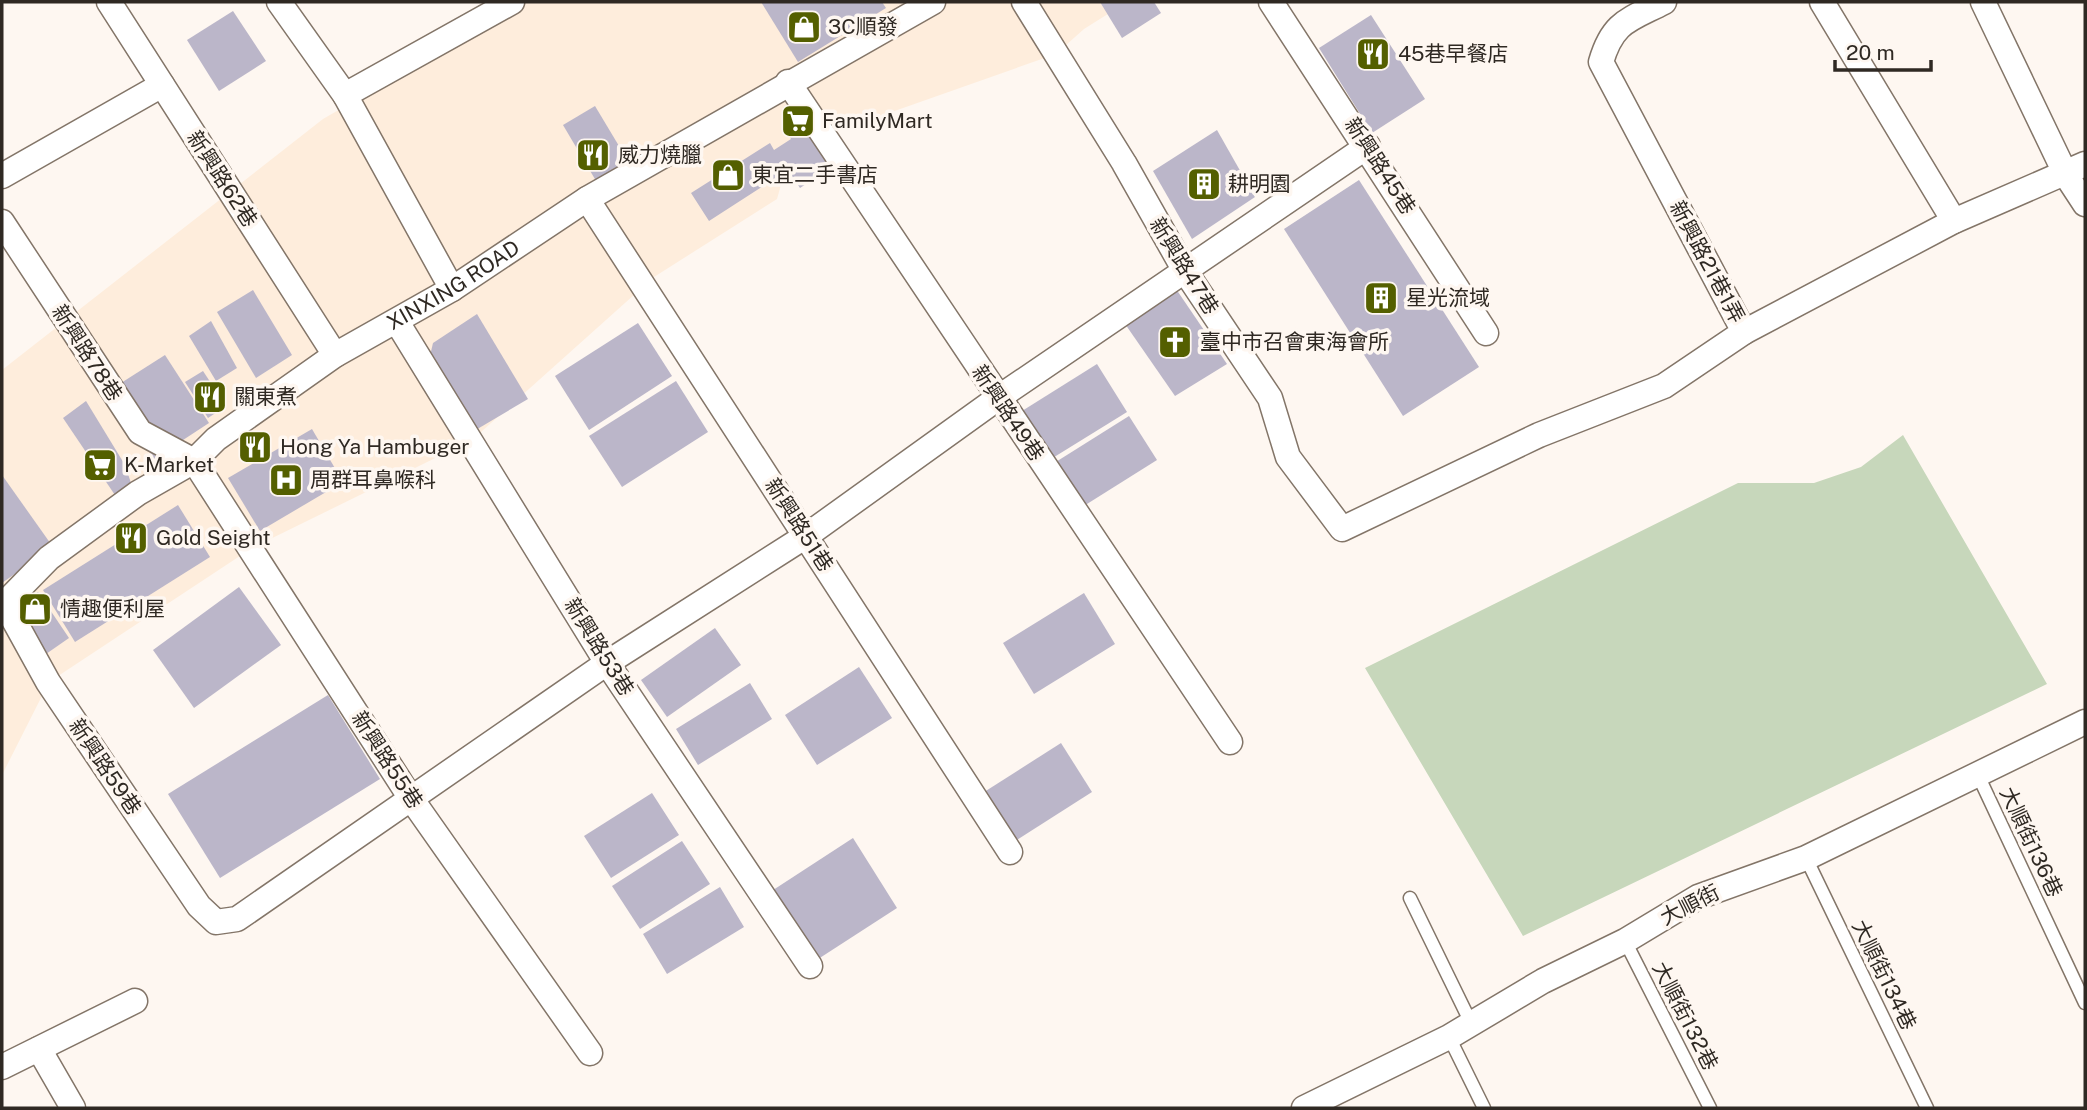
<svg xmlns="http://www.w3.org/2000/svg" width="2087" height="1110" font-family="'Public Sans','Noto Sans TC',sans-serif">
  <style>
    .built { fill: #feeddc }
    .green { fill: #c7d7bb }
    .building { fill: #bbb6c9 }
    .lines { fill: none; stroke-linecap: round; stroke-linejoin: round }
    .service-casing { stroke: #837568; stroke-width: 15 }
    .minor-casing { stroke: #837568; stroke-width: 27 }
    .service { stroke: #fff; stroke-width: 12 }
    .minor { stroke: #fff; stroke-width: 24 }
    .labels { text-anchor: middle; stroke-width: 7; stroke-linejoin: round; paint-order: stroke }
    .poi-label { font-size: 21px; fill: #2f2923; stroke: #fef7f1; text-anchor: start }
    .street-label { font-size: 21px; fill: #2f2923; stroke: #fef7f1 }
  </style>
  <rect width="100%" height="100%" fill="#fef7f1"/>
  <path class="built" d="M526 2H1127L1084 29 1056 54 835 132 787 163 777 199 654 277 472 440 252 548 49 682 2 775V370L323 119Z"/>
  <path class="green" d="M1903 435 2047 684 1523 936 1365 668 1738 483H1814L1861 467Z"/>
  <g class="building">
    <path d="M761 2H882L886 8 798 62Z"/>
    <path d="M1100 2H1154L1161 13 1122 38Z"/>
    <path d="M233 11 266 61 219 91 187 40Z"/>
    <path d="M1371 15 1425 99 1372 133 1319 48Z"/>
    <path d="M815 104 848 156 800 188 788 170 709 221 691 193 770 143 774 150 791 139 782 125Z"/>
    <path d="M595 106 634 171 602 191 563 125Z"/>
    <path d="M1217 130 1255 197 1192 239 1153 171Z"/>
    <path d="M1359 180 1479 367 1403 416 1284 229Z"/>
    <path d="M1174 286 1227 364 1175 396 1123 321Z"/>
    <path d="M253 290 292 355 256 378 217 312Z"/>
    <path d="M477 314 528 399 474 431 429 360 433 343Z"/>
    <path d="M211 321 237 368 216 381 189 336Z"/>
    <path d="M638 323 672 376 589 430 555 376Z"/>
    <path d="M165 355 209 423 154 459 110 390Z"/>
    <path d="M1097 364 1127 412 1051 459 1022 411Z"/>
    <path d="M203 371 226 406 208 418 185 382Z"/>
    <path d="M676 381 708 432 622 487 589 436Z"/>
    <path d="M86 401 125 465 131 483 121 504 63 418Z"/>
    <path d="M1129 416 1157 460 1079 509 1051 465Z"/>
    <path d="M312 429 343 482 260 531 228 478Z"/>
    <path d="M2 475 53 547 2 583Z"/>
    <path d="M178 505 210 557 75 642 43 590Z"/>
    <path d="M239 587 281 645 194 708 153 650Z"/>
    <path d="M38 592 69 638 46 654 16 608Z"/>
    <path d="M1084 593 1115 644 1034 694 1003 643Z"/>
    <path d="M715 628 741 665 667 717 641 680Z"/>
    <path d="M859 667 892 718 817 765 785 715Z"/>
    <path d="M750 683 772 719 698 765 676 729Z"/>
    <path d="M328 695 380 779 220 878 168 794Z"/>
    <path d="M1061 743 1092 792 1012 843 981 794Z"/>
    <path d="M652 793 679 835 611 878 584 836Z"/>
    <path d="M853 838 897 908 812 963 767 894Z"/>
    <path d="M682 841 710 884 640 929 612 886Z"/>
    <path d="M720 887 744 927 667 974 643 934Z"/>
  </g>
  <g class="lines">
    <g class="service-casing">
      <g id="service">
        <path d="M1977 773 2085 1003"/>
        <path d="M1806 858 1927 1108"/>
        <path d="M1410 898 1471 1023"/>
        <path d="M1625 941 1710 1108"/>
        <path d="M1449 1037 1484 1108"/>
      </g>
    </g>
    <g class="minor-casing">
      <g id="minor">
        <path d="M109 2 335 355"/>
        <path d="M279 2 345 95 452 289"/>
        <path d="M1024 2 1124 163 1185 271 1270 398 1288 457 1342 529 1539 435 1664 386 1744 332 1601 62C1613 21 1629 20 1664 2"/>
        <path d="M1271 2 1486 333"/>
        <path d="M1822 2 1954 221"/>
        <path d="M1983 2 2066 175 2085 204"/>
        <path d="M788 82 1230 742"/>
        <path d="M345 95 512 2"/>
        <path d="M2 176 162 85"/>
        <path d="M587 199 1010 852"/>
        <path d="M2 222 140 432 194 461 410 797 590 1053"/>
        <path d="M397 322 607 663 810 966"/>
        <path d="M1744 332 1954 221 2085 164"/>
        <path d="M5 604 48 682 199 906 216 922 237 919 607 663 806 536 998 398 1368 146"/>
        <path id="s1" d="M2 606 49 558 138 493 194 461 216 439 335 355 452 289 587 199 933 2"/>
        <path d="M39 1049 73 1108"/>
        <path d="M2 1067 135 1001"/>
        <path d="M1304 1108 1449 1037 1543 981 1625 941 1698 897 1806 858 2085 722"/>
      </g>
    </g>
    <use href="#service" class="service"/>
    <use href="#minor" class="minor"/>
  </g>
  <defs>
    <g id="shop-square" transform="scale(1.75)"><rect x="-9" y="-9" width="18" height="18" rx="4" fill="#545f00" stroke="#fef7f1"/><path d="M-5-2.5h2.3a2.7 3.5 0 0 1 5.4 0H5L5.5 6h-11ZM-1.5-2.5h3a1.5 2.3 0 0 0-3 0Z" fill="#fff"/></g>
    <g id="restaurant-square" transform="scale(1.75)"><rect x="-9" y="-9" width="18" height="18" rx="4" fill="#545f00" stroke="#fef7f1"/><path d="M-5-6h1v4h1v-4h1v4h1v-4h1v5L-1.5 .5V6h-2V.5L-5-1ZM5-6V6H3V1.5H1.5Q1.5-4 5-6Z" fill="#fff"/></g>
    <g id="supermarket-square" transform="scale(1.75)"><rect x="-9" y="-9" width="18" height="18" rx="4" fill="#545f00" stroke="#fef7f1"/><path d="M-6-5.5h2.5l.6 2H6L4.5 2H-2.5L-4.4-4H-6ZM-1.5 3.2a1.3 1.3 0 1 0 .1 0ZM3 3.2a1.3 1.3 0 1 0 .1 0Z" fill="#fff"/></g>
    <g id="building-square" transform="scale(1.75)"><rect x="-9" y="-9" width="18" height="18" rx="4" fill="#545f00" stroke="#fef7f1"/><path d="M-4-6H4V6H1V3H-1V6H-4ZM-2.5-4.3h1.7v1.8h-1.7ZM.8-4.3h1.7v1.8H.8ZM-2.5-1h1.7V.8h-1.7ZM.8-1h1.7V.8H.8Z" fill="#fff"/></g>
    <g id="church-square" transform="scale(1.75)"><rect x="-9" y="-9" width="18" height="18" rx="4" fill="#545f00" stroke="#fef7f1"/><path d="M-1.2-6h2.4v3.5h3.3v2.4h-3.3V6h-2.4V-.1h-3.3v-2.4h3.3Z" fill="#fff"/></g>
    <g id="hospital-square" transform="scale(1.75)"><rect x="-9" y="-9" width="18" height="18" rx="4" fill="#545f00" stroke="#fef7f1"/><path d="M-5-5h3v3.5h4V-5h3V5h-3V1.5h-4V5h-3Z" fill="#fff"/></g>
  </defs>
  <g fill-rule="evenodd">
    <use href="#shop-square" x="804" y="27"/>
    <use href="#restaurant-square" x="1373" y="54"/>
    <use href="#supermarket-square" x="798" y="121"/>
    <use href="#restaurant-square" x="593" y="155"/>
    <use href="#shop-square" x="728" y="175"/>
    <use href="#building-square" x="1204" y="184"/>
    <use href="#building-square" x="1381" y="298"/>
    <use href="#church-square" x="1175" y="342"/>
    <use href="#restaurant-square" x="210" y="397"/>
    <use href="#restaurant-square" x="255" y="447"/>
    <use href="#supermarket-square" x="100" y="465"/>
    <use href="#hospital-square" x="286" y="480"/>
    <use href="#restaurant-square" x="131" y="538"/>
    <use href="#shop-square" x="35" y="609"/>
  </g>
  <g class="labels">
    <g class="poi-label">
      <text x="828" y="34">3C順發</text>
      <text x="1398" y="61">45巷早餐店</text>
      <text x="822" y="128">FamilyMart</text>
      <text x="618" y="162">威力燒臘</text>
      <text x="752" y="182">東宜二手書店</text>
      <text x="1228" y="191">耕明園</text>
      <text x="1406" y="305">星光流域</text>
      <text x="1200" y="349">臺中市召會東海會所</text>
      <text x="234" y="404">關東煮</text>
      <text x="280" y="454">Hong Ya Hambuger</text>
      <text x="124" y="472">K-Market</text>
      <text x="310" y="487">周群耳鼻喉科</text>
      <text x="156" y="545">Gold Seight</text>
      <text x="60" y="616">情趣便利屋</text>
    </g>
    <g class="street-label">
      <text transform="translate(1380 166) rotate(57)" y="7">新興路45巷</text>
      <text transform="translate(222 179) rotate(57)" y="7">新興路62巷</text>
      <text transform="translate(1707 262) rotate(62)" y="7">新興路21巷1弄</text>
      <text transform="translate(1184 266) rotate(58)" y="7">新興路47巷</text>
      <text dy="7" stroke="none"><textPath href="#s1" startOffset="556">XINXING ROAD</textPath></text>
      <text transform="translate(87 353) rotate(57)" y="7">新興路78巷</text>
      <text transform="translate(1008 413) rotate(56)" y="7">新興路49巷</text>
      <text transform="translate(799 525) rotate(57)" y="7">新興路51巷</text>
      <text transform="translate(599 647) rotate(58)" y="7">新興路53巷</text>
      <text transform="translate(387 760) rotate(57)" y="7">新興路55巷</text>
      <text transform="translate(105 767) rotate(56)" y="7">新興路59巷</text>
      <text transform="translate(2031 842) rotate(65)" y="7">大順街136巷</text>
      <text transform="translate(1690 905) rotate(-27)" y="7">大順街</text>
      <text transform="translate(1884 975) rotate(64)" y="7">大順街134巷</text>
      <text transform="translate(1685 1016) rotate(63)" y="7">大順街132巷</text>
    </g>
  </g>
  <rect width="2087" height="1110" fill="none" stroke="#2f2923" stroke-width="7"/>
  <path d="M1835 60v10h96v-10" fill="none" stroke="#2f2923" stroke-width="3.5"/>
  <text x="1846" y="60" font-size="21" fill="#2f2923" stroke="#fef7f1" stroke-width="5" paint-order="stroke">20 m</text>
</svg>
